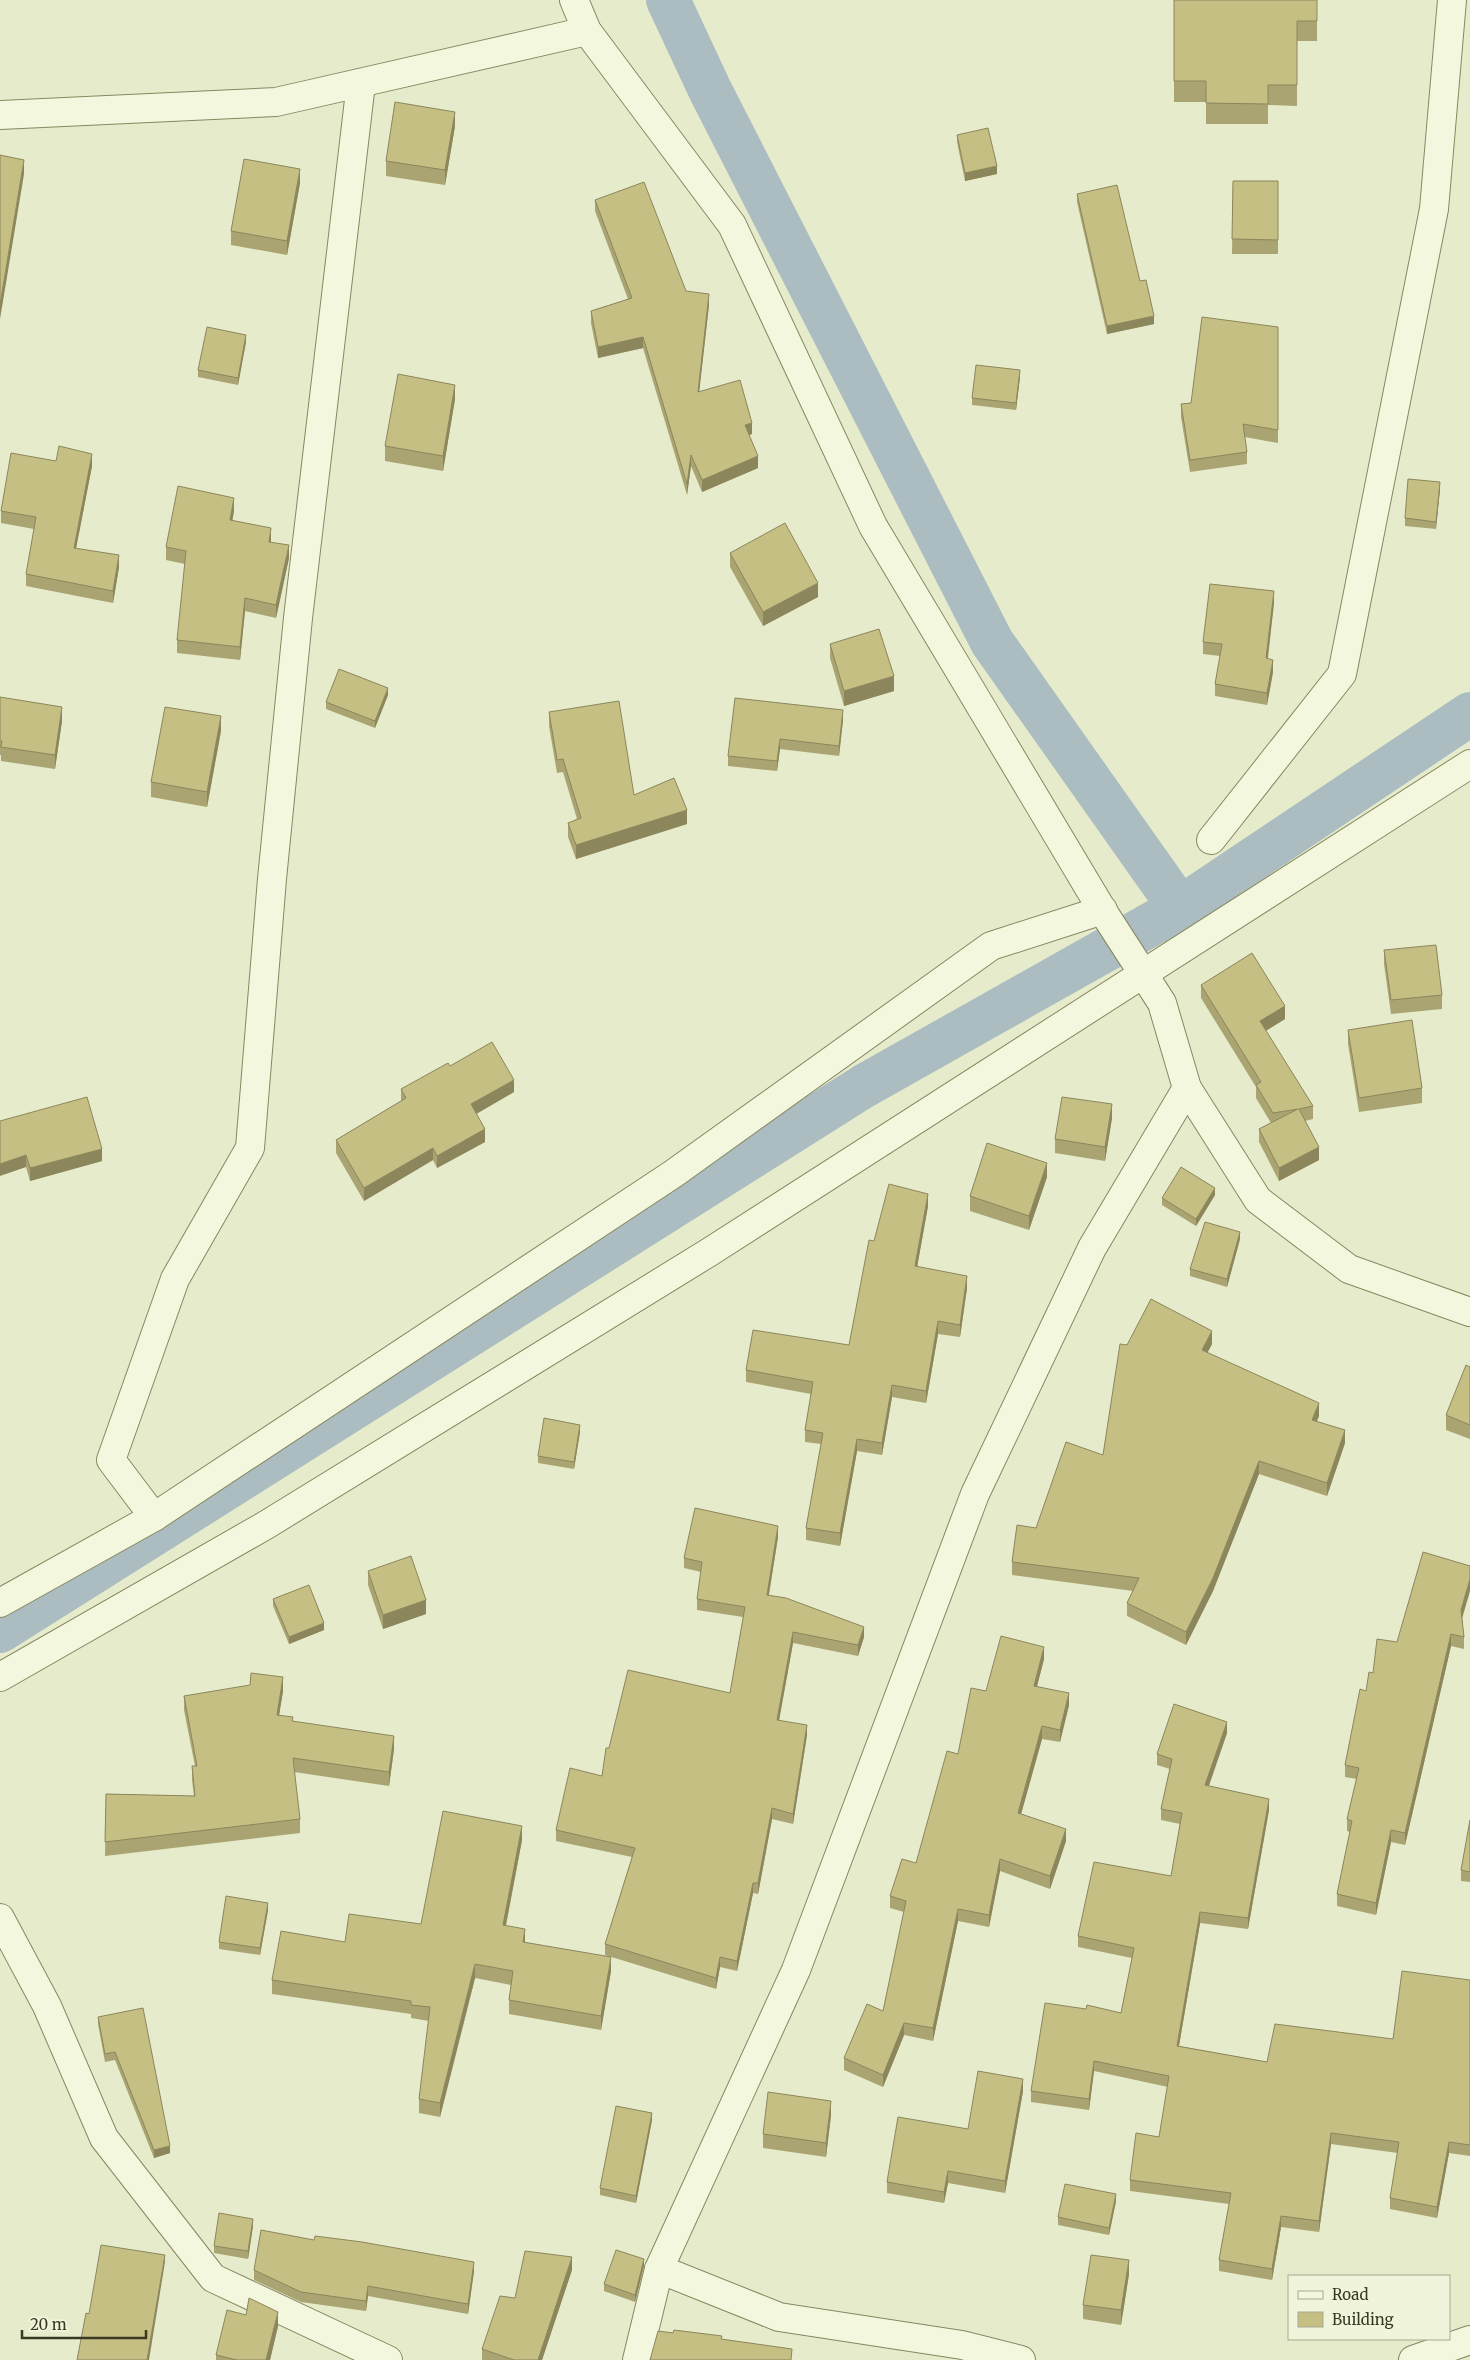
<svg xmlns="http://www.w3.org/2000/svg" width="1470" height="2360" font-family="Merriweather,serif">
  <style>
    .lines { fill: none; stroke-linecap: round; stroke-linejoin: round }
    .canal { stroke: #abbdc1; stroke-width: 44 }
    .minor-casing { stroke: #878760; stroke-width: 30 }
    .minor { stroke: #f3f7de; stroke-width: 28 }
    .wall { fill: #aaa472 }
    .shaded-wall { fill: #8b865c }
    .building { fill: #c6bf84; stroke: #8b865c }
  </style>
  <rect width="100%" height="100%" fill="#e6eccb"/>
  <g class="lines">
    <g class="canal">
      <path d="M668 0 710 90 992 642 1180 908"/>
      <path d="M0 1631 864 1086 1180 908 1470 714"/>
    </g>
    <g class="minor-casing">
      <g id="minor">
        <path d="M574 0 587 31 732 225 873 526 1104 913 1162 1003 1187 1088 1258 1200 1349 1269 1470 1312"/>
        <path d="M0 115 276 102 587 31"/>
        <path d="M1211 840 1342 674 1434 209 1452 0"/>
        <path d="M154 1517 111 1460 175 1279 250 1148 272 879 298 618 361 83"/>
        <path d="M0 1603 154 1517 673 1174 991 946 1103 910"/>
        <path d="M0 1677 266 1525 708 1253 1470 764"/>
        <path d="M0 1918 47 2006 104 2138 213 2278 388 2360"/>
        <path d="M659 2269 779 2317 962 2345 1021 2360"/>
        <path d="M637 2360 659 2269 796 1970 975 1494 1092 1248 1187 1088"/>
        <path d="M1413 2360 1470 2340"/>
      </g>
    </g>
    <use href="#minor" class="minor"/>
  </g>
  <g class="wall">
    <path d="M1174 0H1317V41H1297V106L1268 105V124H1206V102H1174Z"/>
    <path d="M455 126 445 185 386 176V161Z"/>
    <path d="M957 135 997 174 965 181 957 142Z"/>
    <path d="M1233 181H1278V254H1232Z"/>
    <path d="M300 183 287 255 231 245V231Z"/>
    <path d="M1077 194 1140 281 1154 324 1107 334 1077 202Z"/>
    <path d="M595 200 686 291 709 305 699 391 752 434 749 435 758 468 702 492 691 466 687 495 643 348 598 358 591 323V311L628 299 595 211Z"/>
    <path d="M1278 327V443L1245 437 1247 452V464L1190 472 1181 417V404L1191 403Z"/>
    <path d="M246 342 238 385 198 377V370Z"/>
    <path d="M1020 377 1016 410 972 405V398Z"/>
    <path d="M455 399 443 471 385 461V446Z"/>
    <path d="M56 461 92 466 76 548 119 567 113 603 26 586V574L34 529 1 523V511Z"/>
    <path d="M1440 489 1436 529 1405 526V518Z"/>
    <path d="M234 511 232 521 271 540V542L289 558 276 618 245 611 240 660 177 653V640L185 564 166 560V547Z"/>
    <path d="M730 553 818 597 763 626 730 567Z"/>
    <path d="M1274 603 1268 659 1273 672 1267 705 1215 696V684L1220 656 1203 654V642Z"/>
    <path d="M830 644 894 691 844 706 830 658Z"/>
    <path d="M388 695 375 728 326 709V702Z"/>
    <path d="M0 697 62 721 55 769 1 761V755H0Z"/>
    <path d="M735 698 843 720 839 756 780 749 777 771 728 766V756Z"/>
    <path d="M549 712 634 795 687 824 576 859 568 837V823L577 819 563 772 557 773 549 726Z"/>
    <path d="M221 731 207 807 151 797V782Z"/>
    <path d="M1384 950 1442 995V1009L1391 1014 1384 964Z"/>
    <path d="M1201 985 1285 1019 1266 1031 1313 1106V1119L1305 1121 1319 1160 1279 1181 1259 1142V1129L1271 1123 1256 1098V1087L1201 998Z"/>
    <path d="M1348 1030 1422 1088V1103L1359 1112 1348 1044Z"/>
    <path d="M450 1066 514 1092 476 1114 485 1142 437 1168 433 1160 364 1201 336 1153V1140L401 1101V1089Z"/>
    <path d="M1112 1118 1105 1161 1055 1153V1139Z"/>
    <path d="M0 1121 102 1161 30 1181 26 1167Z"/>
    <path d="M1047 1177 1029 1230 970 1211V1196Z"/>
    <path d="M1215 1195 1196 1226 1162 1205V1198Z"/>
    <path d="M928 1206 917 1267 967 1288 960 1337 938 1334 926 1403 892 1397 882 1455 857 1451 840 1546 806 1540V1528L821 1444 805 1442V1430L811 1394 746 1382V1370L849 1345 874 1241Z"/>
    <path d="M1240 1239 1227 1287 1190 1276V1269Z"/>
    <path d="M1212 1344 1207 1353 1319 1416 1317 1421 1345 1443 1327 1496 1259 1474 1213 1591 1186 1645 1127 1616V1603L1133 1591 1012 1575V1562L1036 1528 1103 1455 1127 1345Z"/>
    <path d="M1470 1367V1439L1446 1430V1415Z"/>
    <path d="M580 1432 574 1469 538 1463V1456Z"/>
    <path d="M778 1537 769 1595 864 1637 858 1656 793 1643 779 1721 807 1735 793 1824 772 1819 758 1894 753 1893 737 1971 720 1967 716 1989 605 1955V1944L632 1857 556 1841V1830L602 1776 609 1748 730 1693 743 1617 697 1610V1599L701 1572 684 1568V1558Z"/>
    <path d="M368 1571 426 1614 383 1629 368 1585Z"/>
    <path d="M273 1599 324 1630 289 1644 273 1606Z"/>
    <path d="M1462 1618 1464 1637V1649L1451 1646 1405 1845 1391 1842 1376 1915 1337 1906V1894L1350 1832 1347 1831V1819L1357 1779 1345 1777V1765L1373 1673 1397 1642Z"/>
    <path d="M1044 1659 1037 1686 1069 1705 1060 1742 1042 1739 1021 1814 1066 1841 1050 1889 1000 1871 989 1927 958 1921 933 2041 904 2035 883 2087 844 2070V2058L883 2011 904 1912 890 1908V1896L916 1863 958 1754 986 1691Z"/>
    <path d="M283 1691 279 1715 293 1721 394 1749 389 1786 294 1772 300 1819V1833L105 1856 106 1794 194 1796 192 1780V1766H195L184 1710V1696Z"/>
    <path d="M1227 1733 1209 1786 1269 1810 1248 1929 1200 1923 1179 2046 1267 2062 1393 2039 1470 1980V2156L1449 2153 1437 2218 1390 2209V2198L1398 2153 1331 2144 1319 2232 1281 2227 1272 2280 1219 2271V2260L1229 2204 1130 2191V2180L1159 2137 1168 2087 1094 2071 1089 2110 1031 2102V2091L1086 2009 1121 2013 1132 1958 1078 1947V1936L1171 1876 1180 1824 1161 1820V1809L1170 1769 1157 1765V1754Z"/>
    <path d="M1470 1820V1882L1461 1881V1870Z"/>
    <path d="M522 1840 506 1926 525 1942 611 1971 601 2030 509 2014V2000L511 1985 475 1978 440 2117 419 2113V2099L429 2021 411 2018V2014L272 1994V1980L345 1942 421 1924Z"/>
    <path d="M268 1910 260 1955 219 1949V1942Z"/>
    <path d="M98 2017 170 2153 154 2158 115 2060 105 2062 98 2024Z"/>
    <path d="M1023 2091 1005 2193 948 2183 944 2203 887 2193V2182L968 2129Z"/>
    <path d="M831 2115 826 2157 763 2148V2134Z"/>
    <path d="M652 2120 636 2203 600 2195V2188Z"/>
    <path d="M1116 2201 1109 2235 1058 2225V2217Z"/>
    <path d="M253 2226 248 2259 214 2253V2246Z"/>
    <path d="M644 2266 635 2302 604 2291V2284Z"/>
    <path d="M254 2270 474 2271 468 2314 368 2296 366 2311 301 2302 254 2280Z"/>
    <path d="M572 2270 542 2360H482V2349L515 2298Z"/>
    <path d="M1129 2274 1121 2325 1083 2319V2305Z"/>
    <path d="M246 2315 278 2326 270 2360H216V2355Z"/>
  </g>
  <g class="shaded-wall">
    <path d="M455 112V126L445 185V170Z"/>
    <path d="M24 160V174L0 319V305Z"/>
    <path d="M997 166V174L965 181V173Z"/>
    <path d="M300 169V183L287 255V241Z"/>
    <path d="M709 294V305L698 403V392Z"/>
    <path d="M1154 316V324L1107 334V326Z"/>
    <path d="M246 335V342L238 385V378Z"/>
    <path d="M643 337V348L598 358V347Z"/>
    <path d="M1020 370V377L1016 410V403Z"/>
    <path d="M455 385V399L443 471V456Z"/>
    <path d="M752 423V434L745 437V425Z"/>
    <path d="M92 454V466L74 559V548Z"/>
    <path d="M691 455V466L687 495V484Z"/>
    <path d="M758 456V468L702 492V480Z"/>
    <path d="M1440 482V489L1436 529V522Z"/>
    <path d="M234 498V511L230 533V520Z"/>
    <path d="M271 528V540L269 555V542Z"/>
    <path d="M289 545V558L276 618V605Z"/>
    <path d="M119 555V567L113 603V591Z"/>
    <path d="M818 583V597L763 626V612Z"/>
    <path d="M1274 591V603L1266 670V658Z"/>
    <path d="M245 598V611L240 660V647Z"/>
    <path d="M1273 660V672L1267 705V693Z"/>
    <path d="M894 676V691L844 706V691Z"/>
    <path d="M388 688V695L375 728V721Z"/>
    <path d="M62 707V721L55 769V755Z"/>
    <path d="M843 710V720L839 756V746Z"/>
    <path d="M221 716V731L207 807V792Z"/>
    <path d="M780 739V749L777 771V761Z"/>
    <path d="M687 810V824L576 859V845Z"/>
    <path d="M1285 1006V1019L1260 1034V1021Z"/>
    <path d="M514 1080V1092L471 1117V1104Z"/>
    <path d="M1112 1104V1118L1105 1161V1147Z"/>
    <path d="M485 1129V1142L437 1168V1156Z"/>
    <path d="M1319 1147V1160L1279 1181V1168Z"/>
    <path d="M433 1148V1160L364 1201V1188Z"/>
    <path d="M102 1149V1161L30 1181V1168Z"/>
    <path d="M26 1155V1167L0 1176V1164Z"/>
    <path d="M1047 1163V1177L1029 1230V1216Z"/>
    <path d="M1215 1188V1195L1196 1226V1219Z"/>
    <path d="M928 1194V1206L915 1279V1266Z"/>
    <path d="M1240 1232V1239L1227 1287V1279Z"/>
    <path d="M967 1276V1288L960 1337V1325Z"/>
    <path d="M938 1321V1334L926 1403V1391Z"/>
    <path d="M1212 1331V1344L1202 1363V1350Z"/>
    <path d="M892 1385V1397L882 1455V1443Z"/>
    <path d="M1319 1403V1416L1312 1433V1420Z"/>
    <path d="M580 1425V1432L574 1469V1462Z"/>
    <path d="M1345 1430V1443L1327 1496V1483Z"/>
    <path d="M857 1439V1451L840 1546V1533Z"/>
    <path d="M1259 1461V1474L1213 1591 1186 1645V1632Z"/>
    <path d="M778 1526V1537L767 1605V1595Z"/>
    <path d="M1470 1579V1591L1461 1622V1610Z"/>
    <path d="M426 1600V1614L383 1629V1615Z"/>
    <path d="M324 1623V1630L289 1644V1637Z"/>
    <path d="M864 1627V1637L858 1656V1645Z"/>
    <path d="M793 1632V1643L777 1731V1720Z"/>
    <path d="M1451 1634V1646L1405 1845V1833Z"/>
    <path d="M1044 1647V1659L1034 1698V1686Z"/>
    <path d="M283 1677V1691L277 1728V1715Z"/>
    <path d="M1069 1693V1705L1060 1742V1730Z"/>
    <path d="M1227 1722V1733L1205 1796V1785Z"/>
    <path d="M807 1725V1735L793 1824V1814Z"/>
    <path d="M1042 1726V1739L1018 1825V1813Z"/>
    <path d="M394 1736V1749L389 1786V1772Z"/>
    <path d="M1269 1799V1810L1248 1929V1918Z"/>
    <path d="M772 1808V1819L758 1894V1883Z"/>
    <path d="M522 1826V1840L503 1939V1925Z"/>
    <path d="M1066 1829V1841L1050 1889V1876Z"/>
    <path d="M1391 1830V1842L1376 1915V1903Z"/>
    <path d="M1000 1859V1871L989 1927V1915Z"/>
    <path d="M753 1883V1893L737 1971V1961Z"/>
    <path d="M268 1903V1910L260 1955V1948Z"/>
    <path d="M958 1909V1921L933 2041V2028Z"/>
    <path d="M1200 1912V1923L1177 2057V2046Z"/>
    <path d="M525 1929V1943L523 1942Z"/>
    <path d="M611 1957V1971L601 2030V2016Z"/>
    <path d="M720 1957V1967L716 1989V1978Z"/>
    <path d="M475 1964V1978L440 2117V2103Z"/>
    <path d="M904 2023V2035L883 2087V2075Z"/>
    <path d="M1094 2061V2071L1089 2110V2099Z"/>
    <path d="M1023 2079V2091L1005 2193V2181Z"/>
    <path d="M831 2101V2115L826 2157V2143Z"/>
    <path d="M652 2113V2120L636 2203V2196Z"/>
    <path d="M1331 2133V2144L1319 2232V2221Z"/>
    <path d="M1449 2142V2153L1437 2218V2207Z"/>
    <path d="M170 2146V2153L154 2158V2150Z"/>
    <path d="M948 2171V2183L944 2203V2192Z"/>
    <path d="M1116 2194V2201L1109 2235V2228Z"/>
    <path d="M1281 2216V2227L1272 2280V2269Z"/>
    <path d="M253 2219V2226L248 2259V2251Z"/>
    <path d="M165 2255V2262L149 2360H147Z"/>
    <path d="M572 2257V2270L542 2360H538Z"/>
    <path d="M644 2259V2266L635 2302V2295Z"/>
    <path d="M1129 2260V2274L1121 2325V2310Z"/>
    <path d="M474 2262V2271L468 2314V2304Z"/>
    <path d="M368 2286V2296L366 2311V2301Z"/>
    <path d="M278 2312V2326L270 2360H266Z"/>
  </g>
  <g class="building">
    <path d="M1174 0H1317V21H1297V85H1268V104L1206 103V81H1174Z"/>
    <path d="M395 102 455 112 445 170 386 161Z"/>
    <path d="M988 128 997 166 965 173 957 135Z"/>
    <path d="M0 155 24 160 0 305Z"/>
    <path d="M244 159 300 169 287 241 231 231Z"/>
    <path d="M1233 181H1278V240L1232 239Z"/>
    <path d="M644 182 686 291 709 294 698 392 740 380 752 423 745 425 758 456 702 480 691 455 687 484 643 337 598 347 591 311 632 298 595 200Z"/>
    <path d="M1117 185 1140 281 1146 280 1154 316 1107 326 1077 194Z"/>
    <path d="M1202 317 1278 327V430L1243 424 1247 452 1190 460 1181 404 1191 403Z"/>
    <path d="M207 327 246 335 238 378 198 370Z"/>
    <path d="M976 365 1020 370 1016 403 972 398Z"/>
    <path d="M398 374 455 385 443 456 385 446Z"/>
    <path d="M59 446 92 454 74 548 119 555 113 591 26 574 36 517 1 511 11 453 56 461Z"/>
    <path d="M1408 479 1440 482 1436 522 1405 518Z"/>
    <path d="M178 486 234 498 230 520 271 528 269 542 289 545 276 605 245 598 240 647 177 640 186 551 166 547Z"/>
    <path d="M785 523 818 583 763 612 730 553Z"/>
    <path d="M1210 584 1274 591 1266 658 1273 660 1267 693 1215 684 1222 644 1203 642Z"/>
    <path d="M879 629 894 676 844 691 830 644Z"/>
    <path d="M339 669 388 688 375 721 326 702Z"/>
    <path d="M0 697 62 707 55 755 1 747 2 741H0Z"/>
    <path d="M735 698 843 710 839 746 780 739 777 761 728 756Z"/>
    <path d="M619 701 634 795 674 778 687 810 576 845 568 823 581 818 563 759 557 760 549 712Z"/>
    <path d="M165 707 221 716 207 792 151 782Z"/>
    <path d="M1436 945 1442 995 1391 1000 1384 950Z"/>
    <path d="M1252 953 1285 1006 1260 1021 1313 1106 1299 1109 1319 1147 1279 1168 1259 1129 1298 1109 1273 1113 1256 1085 1261 1082 1201 985Z"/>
    <path d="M1412 1020 1422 1088 1359 1098 1348 1030Z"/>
    <path d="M492 1042 514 1080 471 1104 485 1129 437 1156 433 1148 364 1188 336 1140 406 1098 401 1089 448 1063 450 1066Z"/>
    <path d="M87 1097 102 1149 30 1168 26 1155 0 1164V1121Z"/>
    <path d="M1062 1097 1112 1104 1105 1147 1055 1139Z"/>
    <path d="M987 1143 1047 1163 1029 1216 970 1196Z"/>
    <path d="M1181 1167 1215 1188 1196 1219 1162 1198Z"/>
    <path d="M889 1184 928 1194 915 1266 967 1276 960 1325 938 1321 926 1391 892 1385 882 1443 857 1439 840 1533 806 1528 823 1433 805 1430 813 1382 746 1370 753 1330 849 1345 869 1240 874 1241Z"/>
    <path d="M1205 1222 1240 1232 1227 1279 1190 1269Z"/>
    <path d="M1151 1299 1212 1331 1202 1350 1319 1403 1312 1420 1345 1430 1327 1483 1259 1461 1213 1578 1186 1632 1127 1603 1139 1578 1012 1562 1017 1525 1036 1528 1066 1442 1103 1455 1120 1344 1127 1345Z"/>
    <path d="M1466 1365 1470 1367V1425L1446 1415Z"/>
    <path d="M544 1418 580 1425 574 1462 538 1456Z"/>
    <path d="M695 1508 778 1526 767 1595 786 1598 864 1627 858 1645 793 1632 777 1720 807 1725 793 1814 772 1808 758 1883H753L737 1961 720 1957 716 1978 605 1944 635 1848 556 1830 570 1768 602 1776 606 1748H609L628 1670 730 1693 745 1607 697 1599 702 1562 684 1558Z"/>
    <path d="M1423 1552 1470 1566V1579L1461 1610 1464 1637 1451 1634 1405 1833 1391 1830 1376 1903 1337 1894 1352 1821 1347 1819 1359 1768 1345 1765 1360 1689 1366 1691 1369 1672 1373 1673 1377 1639 1397 1642Z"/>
    <path d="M411 1556 426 1600 383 1615 368 1571Z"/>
    <path d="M309 1585 324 1623 289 1637 273 1599Z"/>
    <path d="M1001 1636 1044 1647 1034 1686 1069 1693 1060 1730 1042 1726 1018 1813 1066 1829 1050 1876 1000 1859 989 1915 958 1909 933 2028 904 2023 883 2075 844 2058 867 2004 883 2011 906 1901 890 1896 902 1859 916 1863 947 1751 958 1754 971 1688 986 1691Z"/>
    <path d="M251 1673 283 1677 277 1715 293 1717 292 1721 394 1736 389 1772 293 1758 300 1819 105 1842 106 1794 195 1796 192 1766H197L184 1696 250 1685Z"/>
    <path d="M1174 1704 1227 1722 1205 1785 1269 1799 1248 1918 1200 1912 1177 2046 1267 2062 1275 2024 1393 2039 1402 1971 1470 1980V2145L1449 2142 1437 2207 1390 2198 1399 2142 1331 2133 1319 2221 1281 2216 1272 2269 1219 2260 1231 2193 1130 2180 1136 2133 1159 2137 1169 2076 1094 2061 1089 2099 1031 2091 1045 2003 1086 2009 1087 2005 1121 2013 1134 1948 1078 1936 1094 1862 1171 1876 1182 1813 1161 1809 1172 1759 1157 1754Z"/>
    <path d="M443 1811 522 1826 503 1925 525 1929 523 1942 611 1957 601 2016 509 2000 513 1971 475 1964 440 2103 419 2099 430 2007 411 2005V2001L272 1980 281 1931 345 1942 349 1914 421 1924Z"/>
    <path d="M1470 1820V1872L1461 1870Z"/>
    <path d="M226 1896 268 1903 260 1948 219 1942Z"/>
    <path d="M143 2008 170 2146 154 2150 115 2052 105 2054 98 2017Z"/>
    <path d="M978 2071 1023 2079 1005 2181 948 2171 944 2192 887 2182 898 2117 968 2129Z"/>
    <path d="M768 2092 831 2101 826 2143 763 2134Z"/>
    <path d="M616 2106 652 2113 636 2196 600 2188Z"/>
    <path d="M1065 2184 1116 2194 1109 2228 1058 2217Z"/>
    <path d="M219 2213 253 2219 248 2251 214 2246Z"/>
    <path d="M261 2230 314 2240 315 2236 362 2242 474 2262 468 2304 368 2286 366 2301 301 2292 254 2270Z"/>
    <path d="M101 2245 165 2255 147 2360H77L86 2313 89 2314Z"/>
    <path d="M616 2250 644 2259 635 2295 604 2284Z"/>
    <path d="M525 2251 572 2257 538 2360H514L482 2349 500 2296 515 2298Z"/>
    <path d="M1091 2255 1129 2260 1121 2310 1083 2305Z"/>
    <path d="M249 2298 278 2312 266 2360H237L216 2355 227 2310 246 2315Z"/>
    <path d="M674 2330 722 2336 721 2339 792 2349 791 2360H650L658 2331 673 2333Z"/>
  </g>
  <rect x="1288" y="2275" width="162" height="65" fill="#eff4da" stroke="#a6a990"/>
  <rect x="1298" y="2291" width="25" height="8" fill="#f3f7de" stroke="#a6a990"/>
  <text x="1332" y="2300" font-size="15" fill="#393822">Road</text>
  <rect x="1298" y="2312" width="25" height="15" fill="#c6bf84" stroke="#a6a990"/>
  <text x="1332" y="2325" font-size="15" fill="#393822">Building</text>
  <path d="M22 2330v8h124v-8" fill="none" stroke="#393822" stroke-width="2.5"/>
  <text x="30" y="2330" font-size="15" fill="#393822" stroke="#eff4da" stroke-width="4" paint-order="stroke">20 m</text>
</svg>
